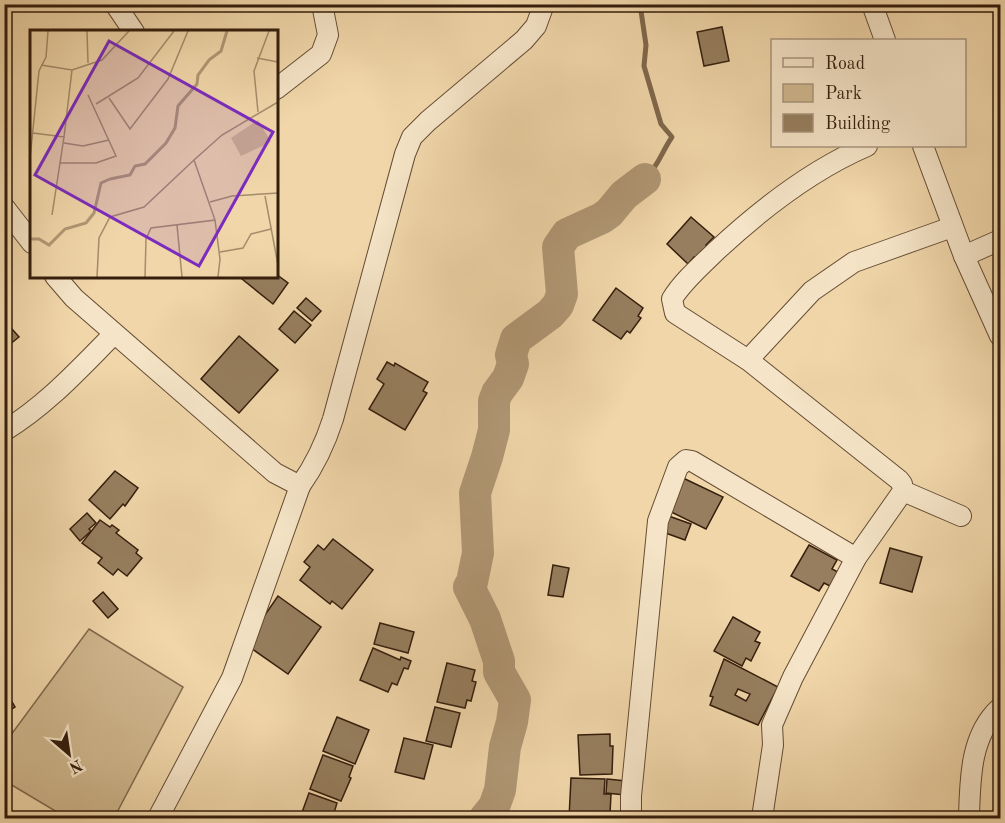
<svg xmlns="http://www.w3.org/2000/svg" width="1005" height="823" font-family="'Old Standard TT',serif">
  <style>
    .green { fill: #d0b78e; stroke: #826a4e; stroke-width: 1.5 }
    .lines { fill: none; stroke-linecap: round; stroke-linejoin: round }
    .stream { stroke: #7f674b; stroke-width: 5 }
    .river { stroke: #b09774; stroke-width: 32 }
    .building { fill: #967e5e; stroke: #351e0d; stroke-width: 1.5; fill-rule: evenodd }
    .street-casing { stroke: #644c34; stroke-width: 22 }
    .street { stroke: #f5e4c7; stroke-width: 20 }
    .inset-river { fill: none; stroke: #b09774; stroke-width: 3 }
    .inset-road { fill: none; stroke: #a58c6b; stroke-width: 1.5 }
    .view { fill: #7b2cbf; fill-opacity: 0.15; stroke: #7b2cbf; stroke-width: 3 }
    .inset-edge { fill: none; stroke: #351e0d; stroke-width: 3 }
  </style>
  <rect width="100%" height="100%" fill="#f0d6a9"/>
  <filter id="stains"><feTurbulence type="fractalNoise" baseFrequency=".00333" numOctaves="4"/><feColorMatrix values="0 0 0 0 .2 0 0 0 0 .09 0 0 0 0 .02 0 0 0 .5 -.17"/></filter>
  <radialGradient id="worn" r=".72"><stop offset=".6" stop-color="#630" stop-opacity="0"/><stop offset="1" stop-color="#630" stop-opacity=".3"/></radialGradient>
  <path class="green" d="M89 629 183 687 114 818H67L5 781V743Z"/>
  <g class="lines">
    <path class="stream" d="M638 4 641 11 646 45 644 66 661 124 672 137C661 153 659 165 645 179"/>
    <path class="river" d="M485 818 494 807 500 790 505 747 512 722 515 700 499 672V661L485 619 469 587 472 582 478 553 475 493 487 457 494 430V401L497 393 508 378 513 364 511 355 516 339 550 314 558 305 562 294 558 247 567 234 602 218 609 213 624 195 645 179"/>
  </g>
  <g class="building">
    <path d="M722 27 729 61 704 66 697 32Z"/>
    <path d="M691 217 714 237 706 245 709 248 698 260 694 257 688 264 667 244Z"/>
    <path d="M276 274 288 283 273 304 242 279 245 276H276Z"/>
    <path d="M616 288 643 308 638 316 641 318 630 333 627 331 621 339 593 320Z"/>
    <path d="M306 298 321 311 312 321 297 308Z"/>
    <path d="M294 311 311 325 295 343 279 329Z"/>
    <path d="M4 320 19 337 4 349Z"/>
    <path d="M239 336 278 370 239 413 201 379Z"/>
    <path d="M387 362 394 366 395 363 428 382 423 391 427 393 405 430 369 409 384 384 377 379Z"/>
    <path d="M115 471 138 488 125 506 123 504 110 519 89 500Z"/>
    <path d="M683 478 723 497 706 529 667 510Z"/>
    <path d="M87 513 96 523 89 529 91 531 80 541 70 529Z"/>
    <path d="M666 515 691 524 685 540 660 531Z"/>
    <path d="M100 520 110 527 112 525 119 530 116 533 138 550 136 553 142 558 127 576 118 569 113 575 98 563 102 558 82 543Z"/>
    <path d="M333 539 373 570 342 609 332 601 330 604 300 580 310 567 304 562 318 545 324 550Z"/>
    <path d="M809 545 837 560 832 569 838 572 830 586 824 583 819 591 791 576Z"/>
    <path d="M890 548 922 557 912 592 880 583Z"/>
    <path d="M553 565 569 568 563 597 548 595Z"/>
    <path d="M103 592 118 609 108 618 93 601Z"/>
    <path d="M278 596 321 627 288 674 245 644Z"/>
    <path d="M733 617 760 632 755 641 760 643 751 661 746 658 742 666 714 651Z"/>
    <path d="M380 623 414 632 408 653 374 644Z"/>
    <path d="M373 648 400 660 401 657 411 661 408 669 404 668 397 685 392 683 388 692 360 680Z"/>
    <path d="M724 659 778 687 758 725 710 705 713 697 710 696ZM738 689 750 694 746 701 735 695Z"/>
    <path d="M447 663 475 670 472 681 476 682 471 701 467 700 465 708 437 702Z"/>
    <path d="M4 688 15 707 4 714Z"/>
    <path d="M435 707 460 713 451 747 426 741Z"/>
    <path d="M337 717 369 730 355 764 323 751Z"/>
    <path d="M610 734V746H613L612 774 580 775 578 735Z"/>
    <path d="M404 738 433 745 424 779 395 772Z"/>
    <path d="M323 755 353 766 349 777 351 778 341 801 310 789Z"/>
    <path d="M571 778 605 779 604 794H611L610 814 604 813V818H569Z"/>
    <path d="M607 779 626 781 625 795 606 793Z"/>
    <path d="M309 793 337 803 334 813 337 814 335 818H300Z"/>
  </g>
  <g class="lines">
    <g class="street-casing">
      <g id="street">
        <path d="M115 4 134 32"/>
        <path d="M872 4 885 40"/>
        <path d="M276 89 321 54 328 35 322 4"/>
        <path d="M923 146 964 256"/>
        <path d="M4 207 32 243"/>
        <path d="M1000 240 964 256 1000 336"/>
        <path d="M55 276 74 298 275 473 300 486 232 678 158 818"/>
        <path d="M748 360 812 291 854 262 952 227"/>
        <path d="M4 431C47 405 80 368 114 334"/>
        <path d="M300 486C315 465 325 444 333 419L405 154 412 137 428 121 524 40 536 26 544 4"/>
        <path d="M903 491 961 516"/>
        <path d="M631 818V796L658 521 678 467 686 460 692 461 856 558"/>
        <path d="M762 818 773 745 772 725 793 677 856 558 903 491 902 484 899 480 748 360 675 313 672 299C683 281 701 266 716 251 760 210 811 170 867 146"/>
        <path d="M969 818C970 780 970 735 1000 708"/>
      </g>
    </g>
    <use href="#street" class="street"/>
  </g>
  <g transform="translate(30 30)">
    <rect width="248" height="248" fill="#f0d6a9"/>
    <path d="M228 90 241 112 211 126 201 108Z" fill="#d0b78e"/>
    <path class="inset-river" d="M80 149 100 145 105 136 115 134 136 113 145 98 148 76 167 54 168 45 179 30 191 21 197 1M0 209H9L19 215 35 199 56 193 64 183 71 153 80 149"/>
    <path class="inset-road" d="M57 1 58 33M227 28 248 32M11 35 42 40 72 30 99 1M79 68 100 99 138 49 158 1M66 74 108 48 144 1M228 82 224 41 239 1M3 103 34 107 42 40M34 113 53 116 79 110M0 128 9 41 16 27 18 1M0 129V155M30 133H66L86 126 58 65M235 166 248 235M180 172 202 166 248 163M22 185 34 107M185 190 190 229 188 247M147 195 152 247M190 222 213 218 221 204 241 199M67 247 69 208 80 187 114 177 164 130M115 247 116 209 121 198 185 190 164 130 192 105 248 72"/>
    <path class="view" d="M79 11 243 102 169 236 5 145Z"/>
    <rect width="248" height="248" class="inset-edge"/>
  </g>
  <rect width="1005" height="823" fill="none" stroke="#f0d6a9" stroke-width="24"/>
  <rect x="6" y="6" width="993" height="811" fill="none" stroke="#351e0d" stroke-width="3"/>
  <rect x="12" y="12" width="981" height="799" fill="none" stroke="#351e0d" stroke-width="1.5"/>
  <rect x="771" y="39" width="195" height="108" fill="#f5e4c7" stroke="#a8957d" stroke-width="1.5"/>
  <rect x="783" y="58" width="30" height="9" fill="#f5e4c7" stroke="#a8957d" stroke-width="1.5"/>
  <text x="825" y="69" font-size="18" fill="#351e0d">Road</text>
  <rect x="783" y="84" width="30" height="18" fill="#d0b78e" stroke="#a8957d" stroke-width="1.5"/>
  <text x="825" y="99" font-size="18" fill="#351e0d">Park</text>
  <rect x="783" y="114" width="30" height="18" fill="#967e5e" stroke="#a8957d" stroke-width="1.5"/>
  <text x="825" y="129" font-size="18" fill="#351e0d">Building</text>
  <g transform="translate(69 754) rotate(151)" stroke="#f5e4c7" stroke-width="4.5" paint-order="stroke">
  <path d="M0-4.5L10 22L0 15L-10 22Z" fill="#351e0d"/>
  <text y="-9" font-size="16" font-weight="bold" text-anchor="middle" fill="#351e0d">N</text>
  </g>
  <rect width="100%" height="100%" filter="url(#stains)"/>
  <rect width="100%" height="100%" fill="url(#worn)"/>
</svg>
